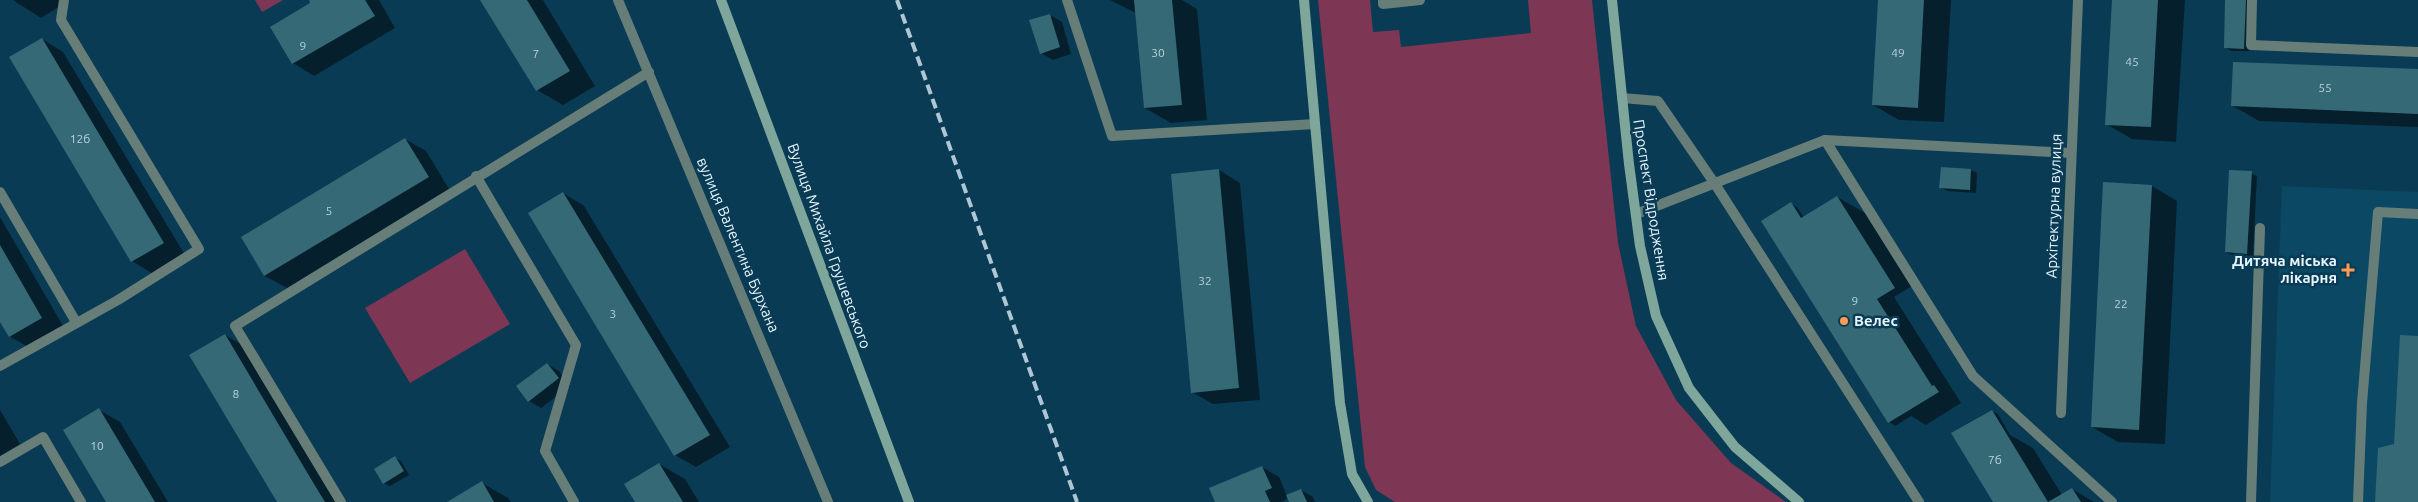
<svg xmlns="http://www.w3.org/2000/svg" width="2418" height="502" font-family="Ubuntu,sans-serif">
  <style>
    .built { fill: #0b4864 }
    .green { fill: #7d3653 }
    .shadow { fill: #0007 }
    .building { fill: #356976 }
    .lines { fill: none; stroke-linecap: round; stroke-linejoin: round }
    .lane { stroke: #667e77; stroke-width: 10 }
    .street { stroke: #667e77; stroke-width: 10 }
    .secondary { stroke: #7fa69b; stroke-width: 10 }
    .rail { stroke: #afc7d4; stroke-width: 4; stroke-dasharray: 10 5; stroke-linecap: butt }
    .poi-dot { fill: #fc9d53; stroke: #0a3b54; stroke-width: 2 }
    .labels { text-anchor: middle; stroke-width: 5; stroke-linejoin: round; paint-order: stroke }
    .number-label { font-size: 12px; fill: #bad2dc }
    .street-label { font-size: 15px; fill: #e6f5fe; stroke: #0a3b54 }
    .poi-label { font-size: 15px; font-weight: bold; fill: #e6f5fe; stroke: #0a3b54; text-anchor: end }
  </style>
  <rect width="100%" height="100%" fill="#0a3b54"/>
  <path class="built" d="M2282 186 2418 192V502H2270Z"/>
  <g class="green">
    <path d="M255 0H283L262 12Z"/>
    <path d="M1318 0H1370L1373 32 1399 30 1401 47 1531 33 1528 0H1592L1618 243 1636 326 1676 400 1731 463 1786 502H1395L1376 490 1365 467Z"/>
    <path d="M465 249 510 324 410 383 365 308Z"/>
  </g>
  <g class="shadow">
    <path d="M13 0H70L41 18Z"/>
    <path d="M310 0H379L395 28 314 76 293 63 272 27 312 3Z"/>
    <path d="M482 0H543L595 86 563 105 537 90Z"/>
    <path d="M1110 0H1182L1197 9 1207 120 1171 123 1145 108 1136 13Z"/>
    <path d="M1880 0H1951L1944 122 1899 120 1873 105Z"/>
    <path d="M2114 0H2185L2176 142 2132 139 2106 124Z"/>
    <path d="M2227 0H2252L2250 51H2231L2225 47Z"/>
    <path d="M1050 15 1062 22 1071 54 1053 60 1041 53Z"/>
    <path d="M42 39 63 52 185 255 153 274 132 261 11 58Z"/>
    <path d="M2418 70V127L2259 121 2233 106Z"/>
    <path d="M405 139 426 151 449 189 287 288 265 276 242 238Z"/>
    <path d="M1942 168 1971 170 1977 173 1976 193 1947 191 1941 187Z"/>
    <path d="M1219 170 1240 183 1260 400 1213 404 1192 392 1173 175Z"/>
    <path d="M2251 173 2257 176 2253 256 2232 255 2226 252Z"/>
    <path d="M2152 186 2177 201 2165 444 2118 442 2092 427Z"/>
    <path d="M563 193 584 206 730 447 696 467 675 455 529 213Z"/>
    <path d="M1837 197 1867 214 1912 286 1894 297 1961 403 1926 425 1911 416 1895 426 1889 422 1763 221 1791 204 1797 207 1804 218Z"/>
    <path d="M0 217 67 333 35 351 9 336 0 320Z"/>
    <path d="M225 335 251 350 341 502H278Z"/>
    <path d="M547 364 559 371 570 386 541 408 529 401Z"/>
    <path d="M0 410 20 444 0 456Z"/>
    <path d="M99 410 120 422 168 502H108Z"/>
    <path d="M1992 411 1998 414 2010 435 2033 448 2062 495 2072 489 2094 502H1995Z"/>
    <path d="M395 458 401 461 409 475 390 486 384 483Z"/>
    <path d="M659 464 685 479 699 502H637Z"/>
    <path d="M1262 467 1279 477 1287 496 1301 490 1313 497 1315 502H1290L1288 498 1282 502H1216Z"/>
    <path d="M482 483 508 498 511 502H449Z"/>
  </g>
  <g class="building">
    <path d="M309 0H365L375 16 292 64 270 27 310 3Z"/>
    <path d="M480 0H527L570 71 536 91Z"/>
    <path d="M1134 0H1172L1182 105 1144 108Z"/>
    <path d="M1878 0H1924L1918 108 1872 105Z"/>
    <path d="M2112 0H2158L2151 127 2105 125Z"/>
    <path d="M2225 0H2246L2244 49 2224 48Z"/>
    <path d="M1050 14 1060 47 1040 54 1029 20Z"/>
    <path d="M42 38 164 243 131 262 9 57Z"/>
    <path d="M2233 62 2418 69V114L2231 106Z"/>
    <path d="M405 138 429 177 264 276 241 237Z"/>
    <path d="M1941 167 1971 169 1970 190 1939 188Z"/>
    <path d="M1219 169 1239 388 1191 393 1171 174Z"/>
    <path d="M2229 170 2252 171 2247 254 2225 252Z"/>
    <path d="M2103 182 2152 185 2139 430 2091 427Z"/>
    <path d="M563 192 710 435 674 456 528 213Z"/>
    <path d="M1837 196 1895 288 1877 299 1932 386 1934 385 1939 392 1888 423 1761 221 1791 202 1801 218Z"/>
    <path d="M0 245 42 318 9 337 0 322Z"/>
    <path d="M225 334 311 479 325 502H277L189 355Z"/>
    <path d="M2400 335 2418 336V502H2375L2378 448 2394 444Z"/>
    <path d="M547 363 559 378 528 402 516 386Z"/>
    <path d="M99 408 155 502H106L63 430Z"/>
    <path d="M1992 410 2048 502 2072 488 2081 502H1993L1951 433Z"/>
    <path d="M395 456 404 471 383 484 374 469Z"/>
    <path d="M659 463 683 502H635L624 484Z"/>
    <path d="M1262 466 1272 488 1265 491 1270 502H1215L1209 488Z"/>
    <path d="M482 481 494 502H447Z"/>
    <path d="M1301 489 1307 502H1289L1286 495Z"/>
  </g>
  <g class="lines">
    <g class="lane">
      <path d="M1067 0 1112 136 1315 124"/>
      <path d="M1383 0V4L1420 0"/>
      <path d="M2252 0 2251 45 2418 52"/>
      <path d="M1622 98 1658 101 1715 184 1919 502"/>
      <path d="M1825 140 1973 376 2112 502"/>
      <path d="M476 176 576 345 545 451 574 502"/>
      <path d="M0 192 76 322"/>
      <path d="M1636 214 1825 140 2071 153"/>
      <path d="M0 366 118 300 199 249 61 20 64 0"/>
      <path d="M0 462 43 437 81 502"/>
      <path d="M341 502 235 326 649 72"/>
      <path d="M2251 502 2260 228"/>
      <path d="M2358 502 2362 403 2378 212 2418 214"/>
    </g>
    <g class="street">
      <path d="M618 0 828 502"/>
      <path d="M2061 413 2078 0"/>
    </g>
    <g class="secondary">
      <path d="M721 0 909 502"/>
      <path d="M1304 0 1340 403 1352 474 1368 502"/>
      <path d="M1612 0 1629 164 1640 246 1656 316 1689 388 1735 447 1799 502"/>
    </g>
    <path class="rail" d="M897 0 1077 502"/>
  </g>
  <g class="poi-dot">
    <path d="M2345.5 262.5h5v5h5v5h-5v5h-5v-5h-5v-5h5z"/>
    <circle cx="1844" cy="321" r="5"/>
  </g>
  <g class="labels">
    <g class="number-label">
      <text x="303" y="50">9</text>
      <text x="1158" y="57">30</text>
      <text x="1898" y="57">49</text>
      <text x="536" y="58">7</text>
      <text x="2132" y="66">45</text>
      <text x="2325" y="92">55</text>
      <text x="80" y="143">12б</text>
      <text x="329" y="215">5</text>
      <text x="1205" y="285">32</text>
      <text x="1855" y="305">9</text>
      <text x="2121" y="308">22</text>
      <text x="613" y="318">3</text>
      <text x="236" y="398">8</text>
      <text x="97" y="450">10</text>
      <text x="1995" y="464">7б</text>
    </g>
    <g class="street-label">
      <text transform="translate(1651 200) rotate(81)" y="5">Проспект Відродження</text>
      <text transform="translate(2054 206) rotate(-88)" y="5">Архітектурна вулиця</text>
      <text transform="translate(738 245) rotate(67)" y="5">вулиця Валентина Бурхана</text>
      <text transform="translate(829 246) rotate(70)" y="5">Вулиця Михайла Грушевського</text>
    </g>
    <g class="poi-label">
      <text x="2337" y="266">Дитяча міська<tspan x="2337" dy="17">лікарня</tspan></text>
      <text x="1854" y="326" text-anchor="start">Велес</text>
    </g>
  </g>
</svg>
